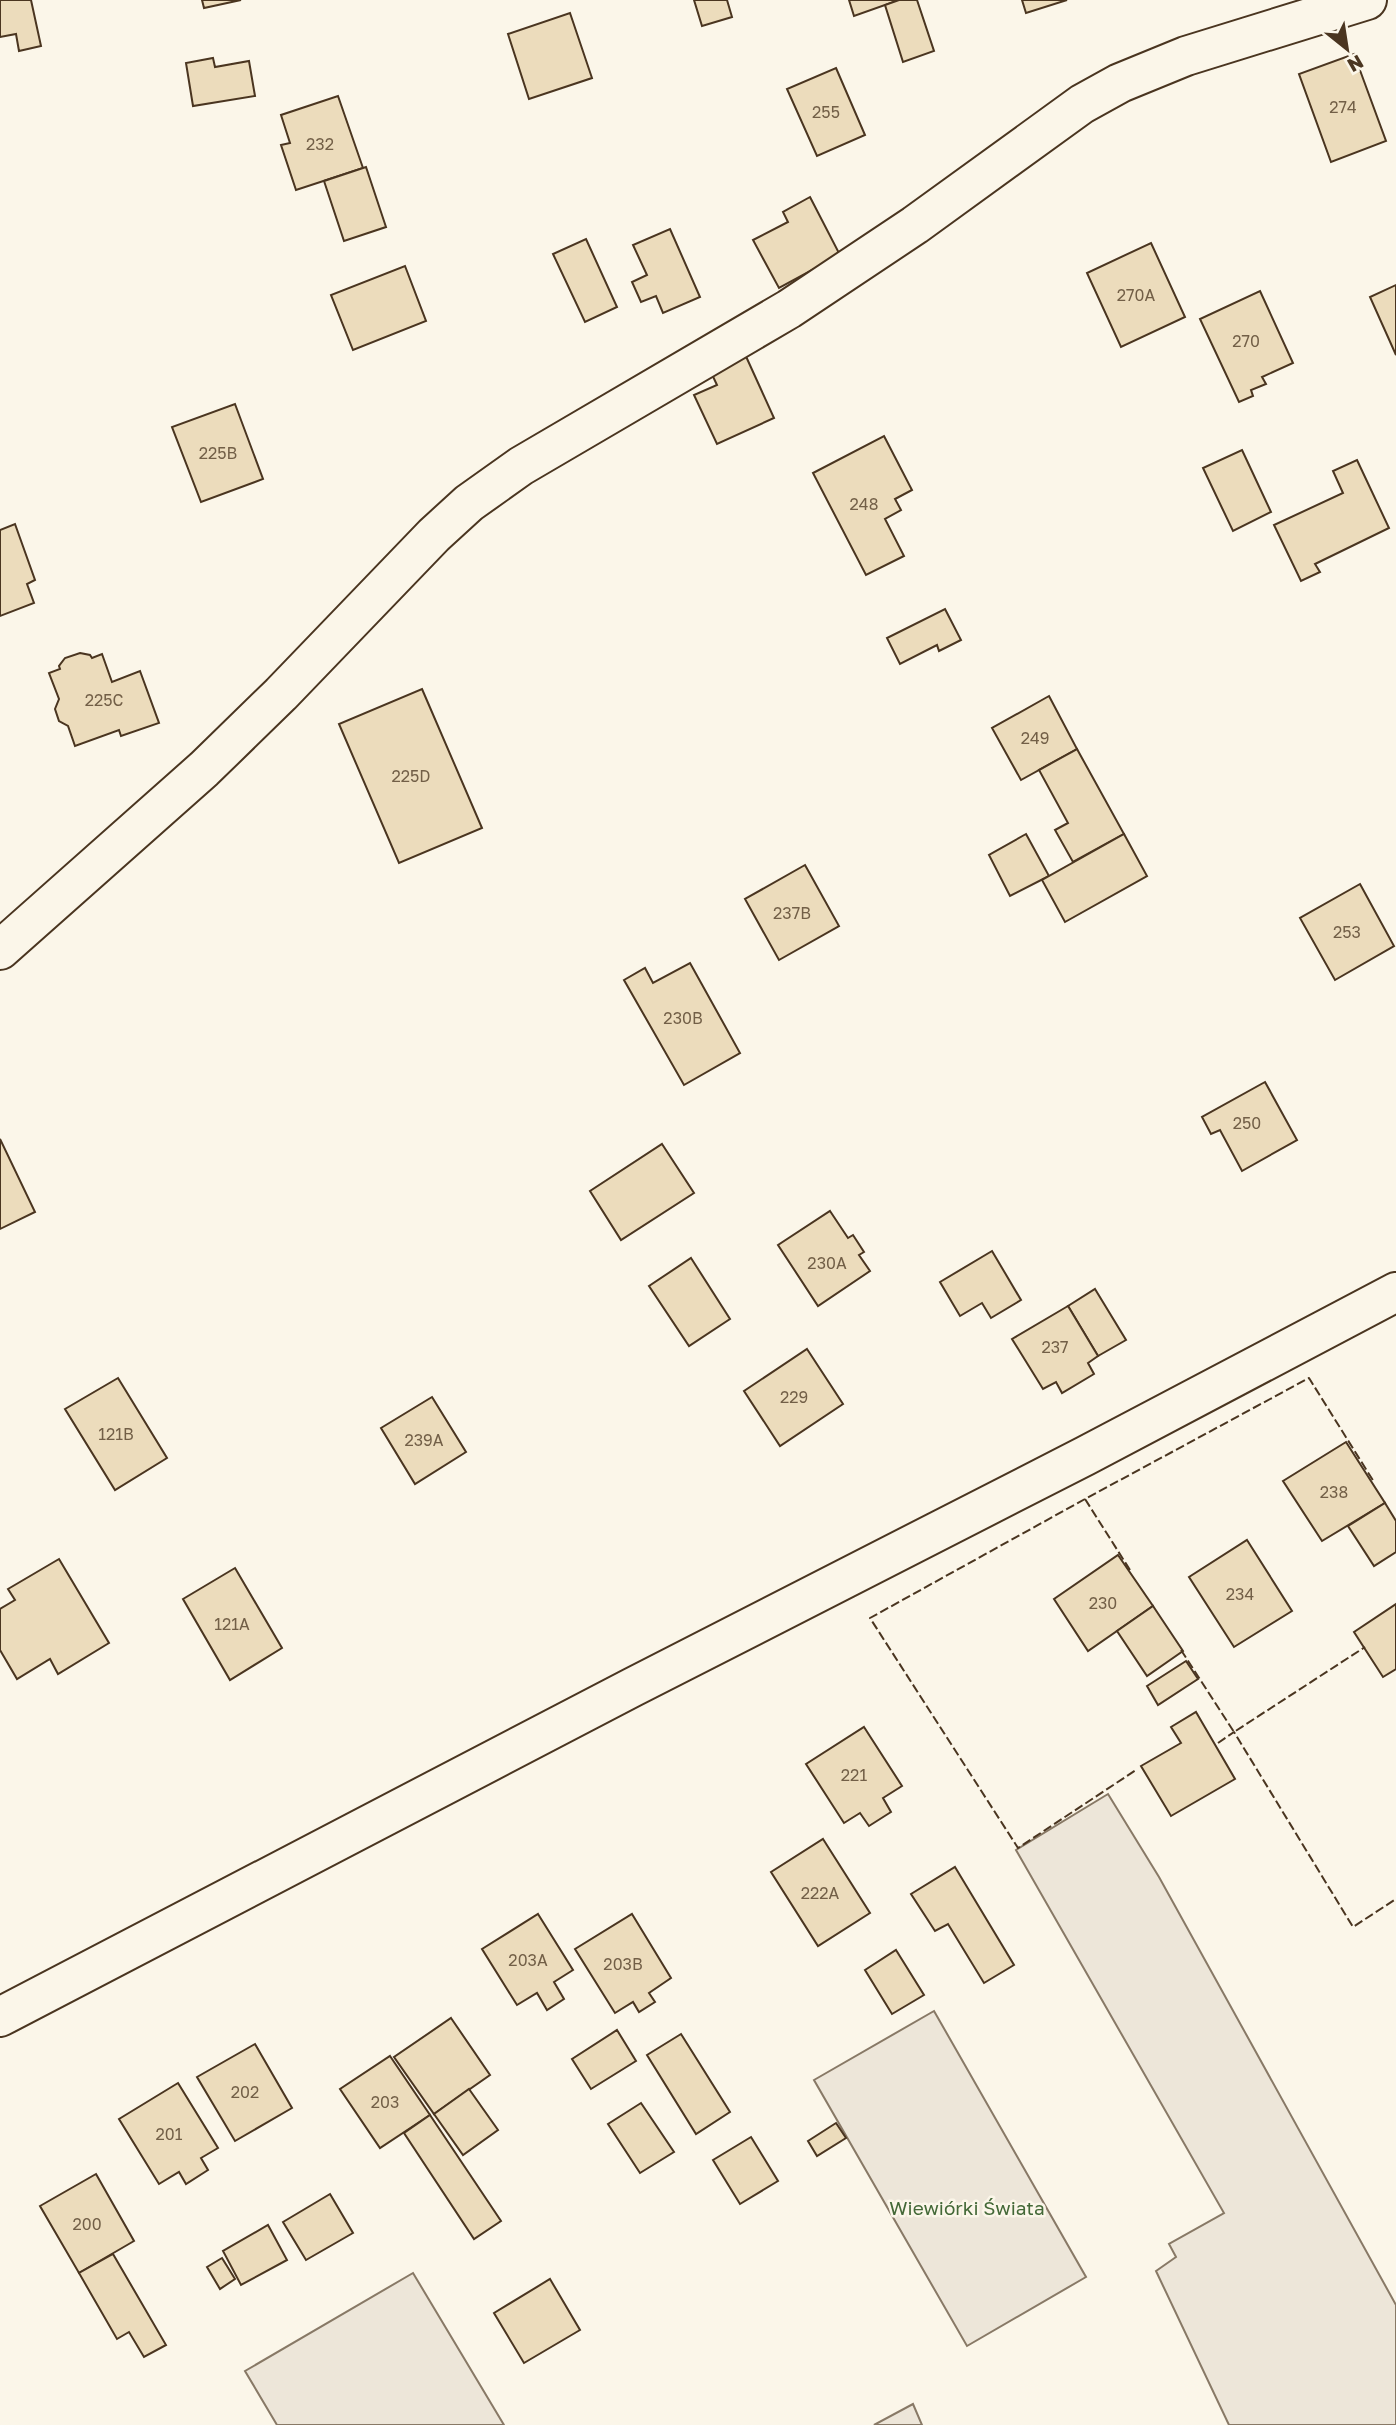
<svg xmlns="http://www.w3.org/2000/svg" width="1396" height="2425" font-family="'Golos Text',sans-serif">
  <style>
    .green { fill: #ede6d9; stroke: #887966; stroke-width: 2 }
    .building { fill: #ecdcbc; stroke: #4a3520; stroke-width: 2 }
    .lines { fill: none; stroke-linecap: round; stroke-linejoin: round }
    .minor-casing { stroke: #4a3520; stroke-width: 42 }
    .tertiary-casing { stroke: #4a3520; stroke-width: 42 }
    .minor { stroke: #fbf6e9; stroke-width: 38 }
    .tertiary { stroke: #fbf6e9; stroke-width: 38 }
    .fence { stroke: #4a3520; stroke-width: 2; stroke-dasharray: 9 3.5; stroke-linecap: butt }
    .labels { text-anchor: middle; stroke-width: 5; stroke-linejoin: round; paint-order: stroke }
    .number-label { font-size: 16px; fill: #725f47 }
    .park-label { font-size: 19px; fill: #436837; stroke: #fbf6e9 }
  </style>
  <rect width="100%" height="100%" fill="#fbf6e9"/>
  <g class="green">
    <path d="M1108 1794 1159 1877 1396 2305V2425H1229L1156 2271 1176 2257 1169 2244 1224 2213 1016 1850Z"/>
    <path d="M934 2011 1086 2277 967 2346 814 2080Z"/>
    <path d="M413 2273 504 2425H277L245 2371Z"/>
    <path d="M913 2404 922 2425H874Z"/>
  </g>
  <g class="building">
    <path d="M0 0H31L41 46 19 51 16 34 0 37Z"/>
    <path d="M202 0H241L204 8Z"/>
    <path d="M694 0H727L732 17 702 26Z"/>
    <path d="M849 0H899L854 16Z"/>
    <path d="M899 0H917L934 51 903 62 885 5Z"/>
    <path d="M1022 0H1067L1026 13Z"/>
    <path d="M570 13 592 78 529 99 508 34Z"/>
    <path d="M1354 54 1386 141 1331 162 1299 74Z"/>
    <path d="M213 58 215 67 249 61 255 96 193 106 186 63Z"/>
    <path d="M836 68 865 135 817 156 787 89Z"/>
    <path d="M338 96 363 168 296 190 281 145 290 143 281 115Z"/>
    <path d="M366 167 386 227 344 241 324 181Z"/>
    <path d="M810 197 840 255 779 288 753 240 788 222 783 212Z"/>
    <path d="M670 229 700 297 663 313 656 296 641 302 632 282 647 275 633 245Z"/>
    <path d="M586 239 617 307 585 322 553 254Z"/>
    <path d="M1151 243 1185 317 1121 347 1087 273Z"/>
    <path d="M405 266 426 321 353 350 331 295Z"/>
    <path d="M1396 285V355L1370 297Z"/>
    <path d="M1260 291 1293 363 1262 377 1266 384 1251 390 1253 396 1239 402 1200 319Z"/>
    <path d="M744 352 774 418 717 444 694 395 717 385 709 368Z"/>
    <path d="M235 404 263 479 201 502 172 427Z"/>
    <path d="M884 436 912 490 895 499 901 510 885 519 904 556 866 575 813 473Z"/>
    <path d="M1242 450 1271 512 1233 531 1203 468Z"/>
    <path d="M1357 460 1389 528 1315 564 1320 572 1301 581 1274 525 1343 493 1333 471Z"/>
    <path d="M15 524 35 580 27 584 34 603 0 616V530Z"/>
    <path d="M945 609 961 640 939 651 937 645 900 664 887 638Z"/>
    <path d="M80 653 90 655 92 658 102 654 112 682 140 671 159 723 121 736 119 730 75 746 68 726 59 721 55 709 59 699 49 673 60 669 59 666 65 658Z"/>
    <path d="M422 689 482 828 399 863 339 724Z"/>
    <path d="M1049 696 1077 749 1021 780 992 728Z"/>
    <path d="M1077 749 1124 834 1073 862 1055 830 1068 823 1039 770Z"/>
    <path d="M1026 834 1049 876 1010 896 989 855Z"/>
    <path d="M1124 834 1147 876 1065 922 1042 880Z"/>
    <path d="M805 865 839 926 779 960 745 899Z"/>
    <path d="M1360 884 1394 946 1335 980 1300 918Z"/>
    <path d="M690 963 740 1053 684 1085 624 980 645 968 653 983Z"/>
    <path d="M1265 1082 1297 1140 1242 1171 1220 1130 1211 1134 1202 1117Z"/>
    <path d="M0 1139 35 1212 0 1229Z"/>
    <path d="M662 1144 694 1193 621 1240 590 1191Z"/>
    <path d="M830 1211 848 1238 853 1235 864 1252 859 1255 870 1271 818 1306 778 1245Z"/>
    <path d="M992 1251 1021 1300 991 1318 982 1303 960 1316 940 1282Z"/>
    <path d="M691 1258 730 1319 689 1346 649 1286Z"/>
    <path d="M1095 1289 1126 1340 1098 1356 1068 1306Z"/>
    <path d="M1068 1306 1098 1356 1088 1363 1094 1374 1062 1393 1056 1382 1043 1389 1012 1339Z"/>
    <path d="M807 1349 843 1404 780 1446 744 1391Z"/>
    <path d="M118 1378 167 1458 115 1490 65 1409Z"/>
    <path d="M432 1397 466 1452 415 1484 381 1428Z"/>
    <path d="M1346 1442 1385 1503 1322 1541 1283 1481Z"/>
    <path d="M1385 1503 1396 1521V1552L1374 1566 1348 1526Z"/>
    <path d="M1247 1540 1292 1611 1234 1647 1189 1577Z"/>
    <path d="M1118 1555 1153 1606 1088 1651 1054 1599Z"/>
    <path d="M59 1559 109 1643 58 1674 50 1659 17 1679 0 1650V1609L15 1600 8 1589Z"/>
    <path d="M235 1568 282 1648 230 1680 183 1599Z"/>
    <path d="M1396 1604V1669L1383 1677 1354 1632Z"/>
    <path d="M1153 1606 1183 1651 1147 1676 1117 1631Z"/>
    <path d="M1186 1661 1198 1679 1158 1705 1147 1686Z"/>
    <path d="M1196 1712 1235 1779 1171 1816 1141 1766 1181 1743 1171 1727Z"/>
    <path d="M864 1727 902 1786 883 1798 891 1812 869 1826 860 1813 844 1823 806 1764Z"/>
    <path d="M823 1839 870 1913 818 1946 771 1872Z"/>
    <path d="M955 1867 1014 1965 984 1983 948 1924 935 1931 911 1894Z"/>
    <path d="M538 1914 573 1970 554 1982 564 1999 547 2010 537 1993 517 2005 482 1949Z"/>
    <path d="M632 1914 671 1978 649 1993 655 2002 639 2012 633 2002 615 2013 575 1949Z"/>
    <path d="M896 1950 924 1995 892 2014 865 1970Z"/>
    <path d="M451 2018 490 2075 434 2114 394 2057Z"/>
    <path d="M617 2030 636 2061 591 2089 572 2059Z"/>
    <path d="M681 2034 730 2112 696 2134 647 2055Z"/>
    <path d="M255 2044 292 2108 235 2141 197 2077Z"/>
    <path d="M390 2056 430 2115 380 2148 340 2089Z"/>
    <path d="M178 2083 218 2148 201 2158 208 2170 186 2184 179 2172 159 2184 119 2119Z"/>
    <path d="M469 2089 498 2130 463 2155 434 2114Z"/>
    <path d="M641 2103 674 2152 640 2173 608 2124Z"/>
    <path d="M430 2115 501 2221 474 2239 404 2133Z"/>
    <path d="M836 2123 846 2138 817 2156 808 2141Z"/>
    <path d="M751 2137 778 2181 740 2204 713 2160Z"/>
    <path d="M96 2174 134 2241 79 2273 40 2206Z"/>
    <path d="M330 2194 353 2233 306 2260 283 2222Z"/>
    <path d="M268 2225 287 2260 241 2285 223 2251Z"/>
    <path d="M113 2254 166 2345 144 2357 129 2332 117 2339 79 2273Z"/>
    <path d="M222 2258 235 2279 220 2289 207 2267Z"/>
    <path d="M550 2279 580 2330 524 2363 494 2313Z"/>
  </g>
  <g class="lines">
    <g class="minor-casing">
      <path id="minor" d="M0 950 204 769 281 694 434 535 469 503 521 466 789 309 915 225 1082 104 1120 83 1186 56 1367 0"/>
    </g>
    <g class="tertiary-casing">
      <path id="tertiary" d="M0 2017 633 1687 1085 1456 1396 1292"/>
    </g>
    <use href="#minor" class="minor"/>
    <use href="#tertiary" class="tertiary"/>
    <g class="fence">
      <path d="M1085 1499 870 1618 1018 1848 1136 1770"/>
      <path d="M1130 1570 1085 1499 1309 1378 1374 1482"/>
      <path d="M1181 1650 1234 1732 1365 1647"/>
      <path d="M1218 1743 1234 1732 1353 1927 1396 1899"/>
    </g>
  </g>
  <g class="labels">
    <g class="number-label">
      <text x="1343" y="113">274</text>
      <text x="826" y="118">255</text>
      <text x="320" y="150">232</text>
      <text x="1136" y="301">270A</text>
      <text x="1246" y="347">270</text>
      <text x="218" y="459">225B</text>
      <text x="864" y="510">248</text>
      <text x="104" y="706">225C</text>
      <text x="1035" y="744">249</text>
      <text x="411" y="782">225D</text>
      <text x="792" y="919">237B</text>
      <text x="1347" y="938">253</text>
      <text x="683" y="1024">230B</text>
      <text x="1247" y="1129">250</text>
      <text x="827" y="1269">230A</text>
      <text x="1055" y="1353">237</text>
      <text x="794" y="1403">229</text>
      <text x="116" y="1440">121B</text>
      <text x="424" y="1446">239A</text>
      <text x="1334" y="1498">238</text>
      <text x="1240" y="1600">234</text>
      <text x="1103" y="1609">230</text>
      <text x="232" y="1630">121A</text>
      <text x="854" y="1781">221</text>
      <text x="820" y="1899">222A</text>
      <text x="528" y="1966">203A</text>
      <text x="623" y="1970">203B</text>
      <text x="245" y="2098">202</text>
      <text x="385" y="2108">203</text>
      <text x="169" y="2140">201</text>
      <text x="87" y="2230">200</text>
    </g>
    <g class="park-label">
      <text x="967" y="2215">Wiewiórki Świata</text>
    </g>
  </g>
  <g transform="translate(1347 49) rotate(150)" stroke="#fbf6e9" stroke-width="5" paint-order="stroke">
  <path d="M0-5L12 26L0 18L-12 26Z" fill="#4a3520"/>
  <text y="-10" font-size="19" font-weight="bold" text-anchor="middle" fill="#4a3520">N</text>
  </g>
</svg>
